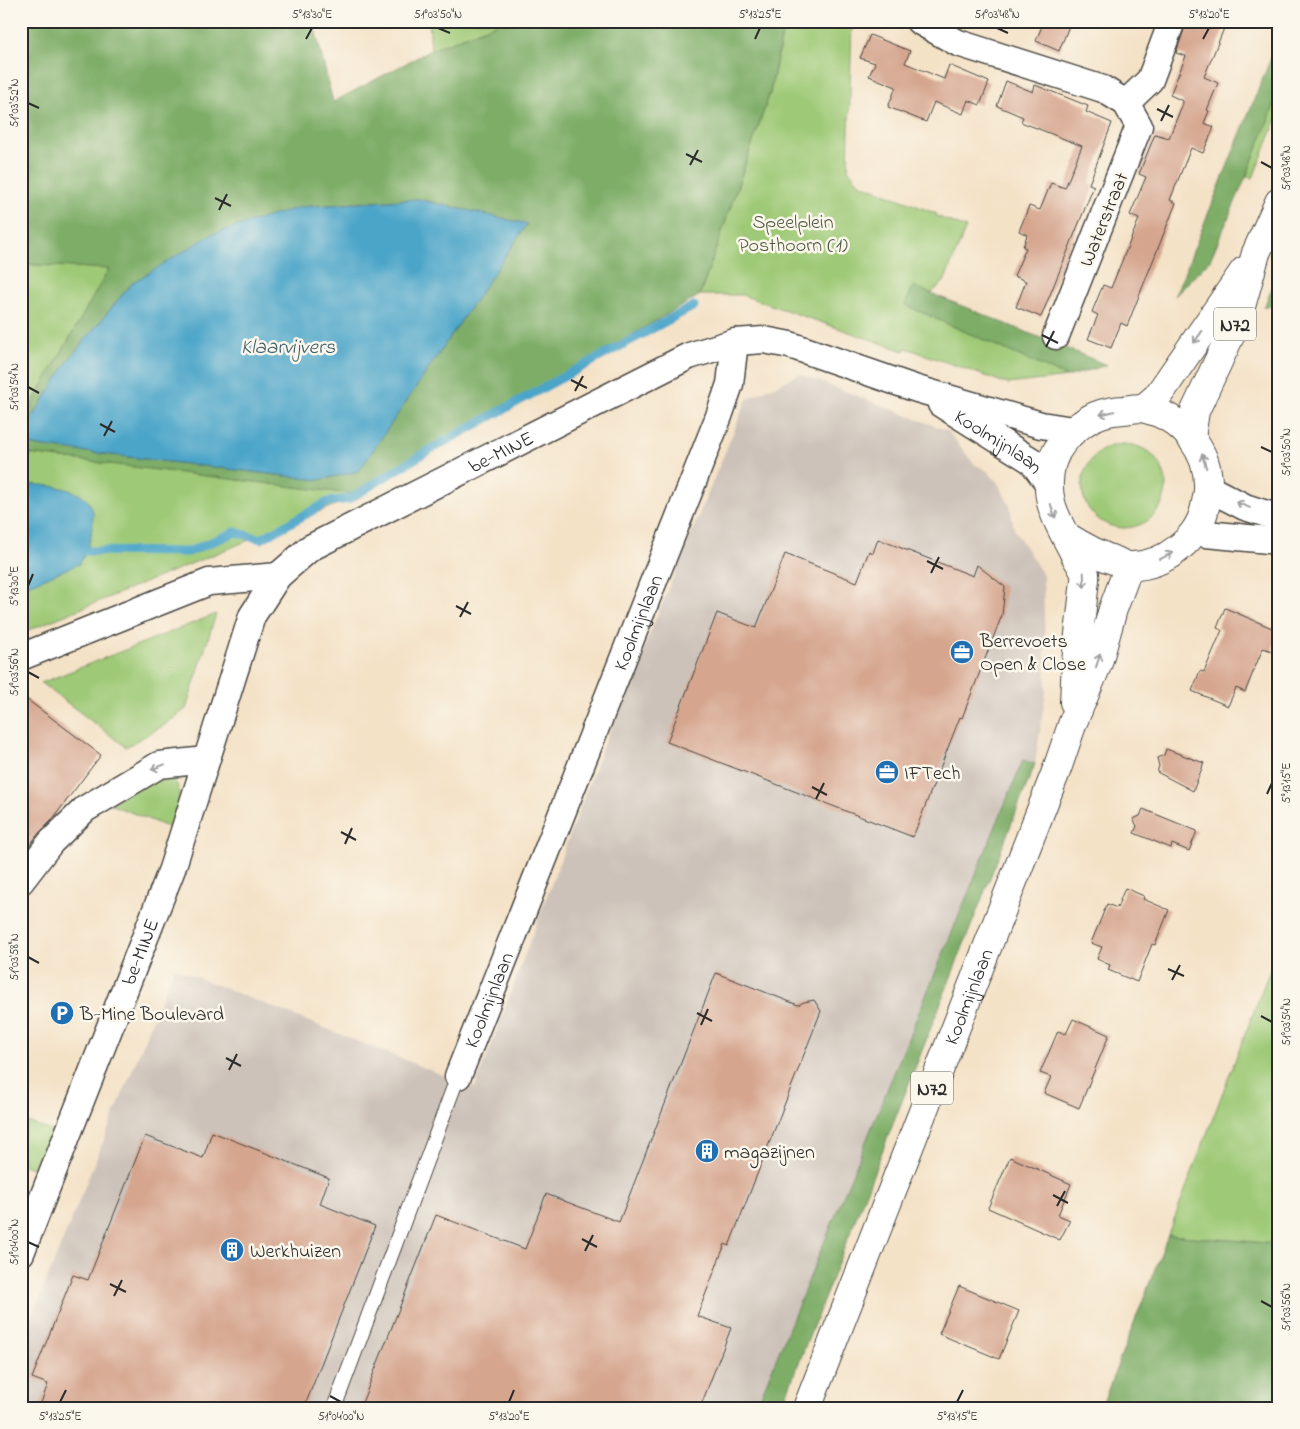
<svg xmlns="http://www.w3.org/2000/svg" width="1300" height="1429" font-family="'Indie Flower',sans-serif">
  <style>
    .industrial { fill: #cdc2b9 }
    .green { fill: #9ec976; stroke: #647a50 }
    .forest { fill: #7ead67; stroke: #546c49 }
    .water { fill: #4ba5c9; stroke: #3b687a }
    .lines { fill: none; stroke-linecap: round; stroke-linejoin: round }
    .stream { stroke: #4ba5c9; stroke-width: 9 }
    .building { fill: #d5a58e }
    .lane-casing { stroke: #494642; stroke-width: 16 }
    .street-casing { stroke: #494642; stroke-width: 29 }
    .primary-casing { stroke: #494642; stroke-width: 30 }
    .lane { stroke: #fff; stroke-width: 14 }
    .street { stroke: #fff; stroke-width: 26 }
    .primary { stroke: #fff; stroke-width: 28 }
    .oneway { stroke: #a0a0a0 }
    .ticks { fill: none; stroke: #2b2b2b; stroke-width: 2 }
    .labels { text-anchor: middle; stroke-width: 5; stroke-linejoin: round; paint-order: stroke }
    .shield { fill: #fbf7ec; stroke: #696865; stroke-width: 1 }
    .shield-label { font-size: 19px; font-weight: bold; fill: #2b2b2b }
    .street-label { font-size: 20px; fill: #2b2b2b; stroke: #fbf7ec }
    .park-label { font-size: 20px; fill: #4e5a42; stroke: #fbf7ec }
    .poi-label { font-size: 20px; fill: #2b2b2b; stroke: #fbf7ec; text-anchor: start }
    .water-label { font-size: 21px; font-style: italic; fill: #385c6a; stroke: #fbf7ec }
    .neatline { fill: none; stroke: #2b2b2b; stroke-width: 2 }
    .ticks-label { font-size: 12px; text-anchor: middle; fill: #2b2b2b }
  </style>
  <rect width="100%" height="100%" fill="#fbf7ec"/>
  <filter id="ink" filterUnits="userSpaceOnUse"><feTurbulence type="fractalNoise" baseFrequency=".02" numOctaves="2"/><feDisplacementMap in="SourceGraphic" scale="10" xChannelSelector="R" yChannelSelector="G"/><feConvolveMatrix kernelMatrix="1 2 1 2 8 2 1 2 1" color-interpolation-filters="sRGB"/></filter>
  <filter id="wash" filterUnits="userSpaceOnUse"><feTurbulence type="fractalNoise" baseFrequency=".0096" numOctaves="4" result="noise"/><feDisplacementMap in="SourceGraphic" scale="20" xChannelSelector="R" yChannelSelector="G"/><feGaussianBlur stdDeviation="1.12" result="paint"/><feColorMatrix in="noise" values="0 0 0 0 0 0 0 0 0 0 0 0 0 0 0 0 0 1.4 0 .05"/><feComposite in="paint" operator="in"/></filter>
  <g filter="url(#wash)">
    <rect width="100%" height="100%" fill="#f4e2c7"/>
    <path class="industrial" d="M800 374 948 431 974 464 987 471 999 484 1010 507 1014 529 1043 575 1046 691 1035 764 1023 760 756 1408H21V1343L174 968 475 1088 603 746 747 399Z"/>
    <g class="green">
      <path d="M429 21H503L431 50Z"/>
      <path d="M785 21H852L848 169 859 183 937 214 936 216 966 228 944 282 929 295 921 312 1067 377 1008 384 906 348 904 351 742 295H700L770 93Z"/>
      <path d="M1279 93V114L1253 178 1246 177Z"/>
      <path d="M21 264 110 269 21 423Z"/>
      <circle cx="1124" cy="486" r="42"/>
      <path d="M21 453 360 495 21 633Z"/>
      <path d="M216 614 186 709 166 724 126 747 41 683Z"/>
      <path d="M168 776C189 788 176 810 170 828L110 804 136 787Z"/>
      <path d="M1279 946V1244L1168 1235Z"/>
      <path d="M28 1122 56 1133 41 1171 21 1164V1139Z"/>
    </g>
    <g class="forest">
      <path d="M21 21H313L333 102 431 50 503 21H785L770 92 700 295 360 495 21 453V444L319 480 359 471 527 224 418 199 300 207 132 283 70 358 21 436V423L109 269 21 264Z"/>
      <path d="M1279 38V93L1246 177 1210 260 1175 296Z"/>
      <path d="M1279 272V303L1264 307Z"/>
      <path d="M913 286 1107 365 1067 377 905 305Z"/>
      <path d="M1023 760 1035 764 781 1408H756Z"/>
      <path d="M1168 1235 1279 1244 1278 1408H1101Z"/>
    </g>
    <g class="water">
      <path d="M418 199 527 224 359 471 319 480 21 444V436L70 358 132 283 212 234 300 207Z"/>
      <path d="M21 310 28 316V330L21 341Z"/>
      <path d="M21 484C42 485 88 485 93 512 93 516 93 521 92 524 92 540 87 551 79 564L21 588Z"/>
    </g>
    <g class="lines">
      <g class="stream">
        <path d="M87 551 188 552 235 532 261 539 328 502 349 499 431 449 694 306"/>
        <path d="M21 619 23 624"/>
      </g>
    </g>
    <g id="blocks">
      <g class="building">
        <path d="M1044 21H1071L1059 51 1036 41Z"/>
        <path d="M1187 21H1227L1204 77 1218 83 1207 110 1209 111 1204 123 1214 127 1203 153 1191 148 1170 200 1176 203 1127 326 1121 323 1111 348 1088 339 1098 315 1092 312 1103 285 1111 288 1139 219 1130 215 1146 177 1139 174 1155 134 1169 138 1183 103V101L1170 95 1186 56 1176 53Z"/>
        <path d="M870 35 910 51 905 63 944 79 949 65 989 82 980 105 968 100 963 114 934 102 926 122 888 107 896 87 869 76 875 63 860 58Z"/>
        <path d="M1006 81 1033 92 1035 85 1063 96 1088 106 1086 112 1112 123 1089 184 1094 186 1041 317 1016 307 1026 281 1014 276 1026 248 1023 247 1027 235 1019 231 1029 206 1040 210 1051 183 1065 188 1082 146 1021 122 1023 117 997 106Z"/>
        <path d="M878 539 973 576 977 565 1005 587 1002 615 962 718 960 717 913 837 667 742 717 613 756 628 785 554 857 582 869 551 873 553Z"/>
        <path d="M1225 608 1279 631 1272 651 1263 648 1245 692 1236 688 1228 706 1192 691 1200 671 1204 672 1222 630 1217 628Z"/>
        <path d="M21 695 101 755 51 821 39 833 21 856Z"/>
        <path d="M1166 749 1204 763 1193 791 1157 772 1159 766 1157 758 1164 755Z"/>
        <path d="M1143 809 1197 831 1189 851 1172 844 1171 848 1134 833 1137 826 1133 819 1140 816Z"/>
        <path d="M1125 888 1144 896 1143 899 1169 910 1155 945 1152 944 1137 982 1108 970 1110 965 1097 959 1102 947 1091 943 1107 904 1117 908Z"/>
        <path d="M716 973 798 1005 804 1002 814 1000 821 1011 729 1246 725 1244 697 1316 731 1328 700 1408H360L436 1215 525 1249 546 1194 619 1222Z"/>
        <path d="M1073 1019 1109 1035 1079 1108 1044 1093 1051 1077 1040 1073 1058 1031 1066 1034Z"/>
        <path d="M212 1132 329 1178 320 1204 375 1226 304 1408H39L48 1384 32 1378 73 1275 88 1280 145 1136 203 1158Z"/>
        <path d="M1010 1157 1071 1184 1058 1215 1070 1220 1060 1240 988 1208Z"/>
        <path d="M959 1286 1019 1311 999 1359 939 1334Z"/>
      </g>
    </g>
  </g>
  <g filter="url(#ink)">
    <use href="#blocks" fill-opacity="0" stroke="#494642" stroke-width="1"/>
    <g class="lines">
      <g class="lane-casing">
        <path id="lane" d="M334 1408 458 1076"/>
      </g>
      <g class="street-casing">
        <g id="street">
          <path d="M919 21 958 43 1103 89 1126 103 1139 126 1056 336"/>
          <path d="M1126 103 1150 80 1172 21"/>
          <path id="s1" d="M941 404 1032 461 1048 483"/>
          <path d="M1208 488 1245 507 1279 518"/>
          <path d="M1195 531 1206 534 1279 541"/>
          <path d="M21 657 209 582 278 576"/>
          <path d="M21 881 51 842 85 809 159 765 206 760"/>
          <path id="s2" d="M458 1076 719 416 730 384 735 342"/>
          <path id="s3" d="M21 1253 172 869 252 616 278 576 310 548 689 356 735 342 764 340 790 345 917 389 1041 425 1073 430"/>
        </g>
      </g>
      <g class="primary-casing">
        <g id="primary">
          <path d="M1144 408 1157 397 1244 271"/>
          <path d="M1191 437 1195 411 1237 321 1256 253 1279 202"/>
          <path d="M1066 536C1082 546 1098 555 1116 561 1120 563 1126 566 1130 566 1163 567 1199 539 1205 507 1206 501 1208 495 1208 489 1210 452 1182 417 1146 409 1139 407 1131 409 1124 410 1108 411 1095 414 1082 424 1068 434 1057 446 1052 462 1041 501 1060 524 1076 557 1079 562 1083 568 1085 574 1086 578 1084 585 1084 589 1082 610 1079 632 1077 653 1075 669 1075 686 1074 702"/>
          <path id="s4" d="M807 1408 1057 769 1073 722 1098 663 1113 609 1129 566"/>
        </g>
      </g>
      <use href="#lane" class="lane"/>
      <use href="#street" class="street"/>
      <use href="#primary" class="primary"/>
    </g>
    <defs><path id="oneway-shaft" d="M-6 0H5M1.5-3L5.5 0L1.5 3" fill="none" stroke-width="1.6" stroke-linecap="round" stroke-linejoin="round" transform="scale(1.25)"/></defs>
    <g class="oneway">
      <use href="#oneway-shaft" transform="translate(1198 337) rotate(125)"/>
      <use href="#oneway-shaft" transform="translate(1107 413) rotate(167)"/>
      <use href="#oneway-shaft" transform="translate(1204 461) rotate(-108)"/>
      <use href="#oneway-shaft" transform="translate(1243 505) rotate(-157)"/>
      <use href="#oneway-shaft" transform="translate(1053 511) rotate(72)"/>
      <use href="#oneway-shaft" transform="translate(1166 556) rotate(-28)"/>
      <use href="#oneway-shaft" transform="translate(1084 580) rotate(88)"/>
      <use href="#oneway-shaft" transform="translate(1098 661) rotate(-72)"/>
      <use href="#oneway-shaft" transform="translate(158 767) rotate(159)"/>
    </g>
  </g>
  <path class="ticks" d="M438 28 450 33M997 28 1008 33M306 39 312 28M755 39 760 28M1203 39 1209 28M28 103 39 108M1157 109 1173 117M1161 121 1169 105M686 154 702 162M1261 162 1272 168M690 165 698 150M215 198 231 206M219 210 227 194M1042 335 1058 343M1046 347 1054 331M571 380 587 388M28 387 39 393M575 391 583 376M100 424 115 432M104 436 112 421M1261 447 1272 452M927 561 943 569M931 573 939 557M28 586 33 574M456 606 471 614M460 617 468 602M28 672 39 678M812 787 827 795M1267 794 1272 783M816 799 824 783M341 832 356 840M345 844 352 828M28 957 39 963M1168 969 1184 976M1172 980 1180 965M697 1013 712 1021M1261 1016 1272 1022M701 1025 708 1009M226 1058 241 1066M229 1070 237 1054M1053 1195 1068 1203M1057 1206 1065 1191M582 1239 597 1247M28 1242 39 1247M585 1251 593 1235M110 1284 126 1292M114 1296 122 1280M1261 1301 1272 1307M330 1396 341 1402M60 1402 66 1390M509 1402 514 1390M957 1402 963 1390"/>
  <defs>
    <g id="office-disc" transform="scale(1.25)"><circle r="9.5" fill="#1f6fb2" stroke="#fbf7ec"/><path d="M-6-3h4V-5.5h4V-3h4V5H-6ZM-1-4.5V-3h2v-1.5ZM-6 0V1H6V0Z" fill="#fff"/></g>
    <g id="parking-disc" transform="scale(1.25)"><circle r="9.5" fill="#1f6fb2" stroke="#fbf7ec"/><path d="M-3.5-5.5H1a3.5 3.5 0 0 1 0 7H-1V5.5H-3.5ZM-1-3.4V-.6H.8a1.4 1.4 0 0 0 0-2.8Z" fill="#fff"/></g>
    <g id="building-disc" transform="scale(1.25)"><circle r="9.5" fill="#1f6fb2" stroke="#fbf7ec"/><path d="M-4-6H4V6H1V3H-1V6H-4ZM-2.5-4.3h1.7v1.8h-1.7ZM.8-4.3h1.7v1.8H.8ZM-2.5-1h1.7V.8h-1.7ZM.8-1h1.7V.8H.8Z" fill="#fff"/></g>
  </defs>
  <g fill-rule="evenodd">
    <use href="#office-disc" x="962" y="652"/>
    <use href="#office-disc" x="887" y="772"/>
    <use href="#parking-disc" x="62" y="1013"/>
    <use href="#building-disc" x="707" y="1151"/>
    <use href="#building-disc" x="232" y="1250"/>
  </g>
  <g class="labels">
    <g class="shield">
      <rect x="1214" y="307.5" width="42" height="33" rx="4"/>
      <rect x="911" y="1071.5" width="42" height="33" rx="4"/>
    </g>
    <g class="shield-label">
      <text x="1235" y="331">N72</text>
      <text x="932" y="1095">N72</text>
    </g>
    <g class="street-label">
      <text transform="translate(1103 219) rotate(-68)" y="7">Waterstraat</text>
      <text dy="7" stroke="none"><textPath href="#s1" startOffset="69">Koolmijnlaan</textPath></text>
      <text dy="7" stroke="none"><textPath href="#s3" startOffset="982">be-MINE</textPath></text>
      <text dy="7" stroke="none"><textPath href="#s2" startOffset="488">Koolmijnlaan</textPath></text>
      <text dy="7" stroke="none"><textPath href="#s3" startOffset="324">be-MINE</textPath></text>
      <text dy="7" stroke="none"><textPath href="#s4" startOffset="442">Koolmijnlaan</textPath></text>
      <text dy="7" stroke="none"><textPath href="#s2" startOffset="82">Koolmijnlaan</textPath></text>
    </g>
    <g class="park-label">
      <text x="793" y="228">Speelplein<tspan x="793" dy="23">Posthoorn (1)</tspan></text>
    </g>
    <g class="poi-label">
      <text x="980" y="647">Berrevoets<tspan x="980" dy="23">Open &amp; Close</tspan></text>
      <text x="904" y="779">IFTech</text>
      <text x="80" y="1020">B-Mine Boulevard</text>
      <text x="724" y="1158">magazijnen</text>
      <text x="250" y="1257">Werkhuizen</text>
    </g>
    <g class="water-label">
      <text x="288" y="353">Klaarvijvers</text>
    </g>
  </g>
  <rect width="1300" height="1429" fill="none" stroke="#fbf7ec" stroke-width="55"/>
  <rect x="28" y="28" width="1244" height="1374" class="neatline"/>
  <g class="ticks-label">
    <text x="312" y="18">5°13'30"E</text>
    <text x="438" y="18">51°03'50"N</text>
    <text x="760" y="18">5°13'25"E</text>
    <text x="997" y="18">51°03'48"N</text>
    <text x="1209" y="18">5°13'20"E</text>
    <text transform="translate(14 103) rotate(-90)" y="4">51°03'52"N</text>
    <text transform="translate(1286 168) rotate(-90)" y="4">51°03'48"N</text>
    <text transform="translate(14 387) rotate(-90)" y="4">51°03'54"N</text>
    <text transform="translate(1286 452) rotate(-90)" y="4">51°03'50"N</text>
    <text transform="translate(14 586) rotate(-90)" y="4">5°13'30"E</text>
    <text transform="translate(14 672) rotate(-90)" y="4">51°03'56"N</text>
    <text transform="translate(1286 783) rotate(-90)" y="4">5°13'15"E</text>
    <text transform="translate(14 957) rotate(-90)" y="4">51°03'58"N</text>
    <text transform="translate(1286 1022) rotate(-90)" y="4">51°03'54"N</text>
    <text transform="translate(14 1242) rotate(-90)" y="4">51°04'00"N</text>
    <text transform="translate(1286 1307) rotate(-90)" y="4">51°03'56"N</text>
    <text x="60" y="1420">5°13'25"E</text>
    <text x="341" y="1420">51°04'00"N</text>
    <text x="509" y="1420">5°13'20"E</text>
    <text x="957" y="1420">5°13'15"E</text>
  </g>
</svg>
